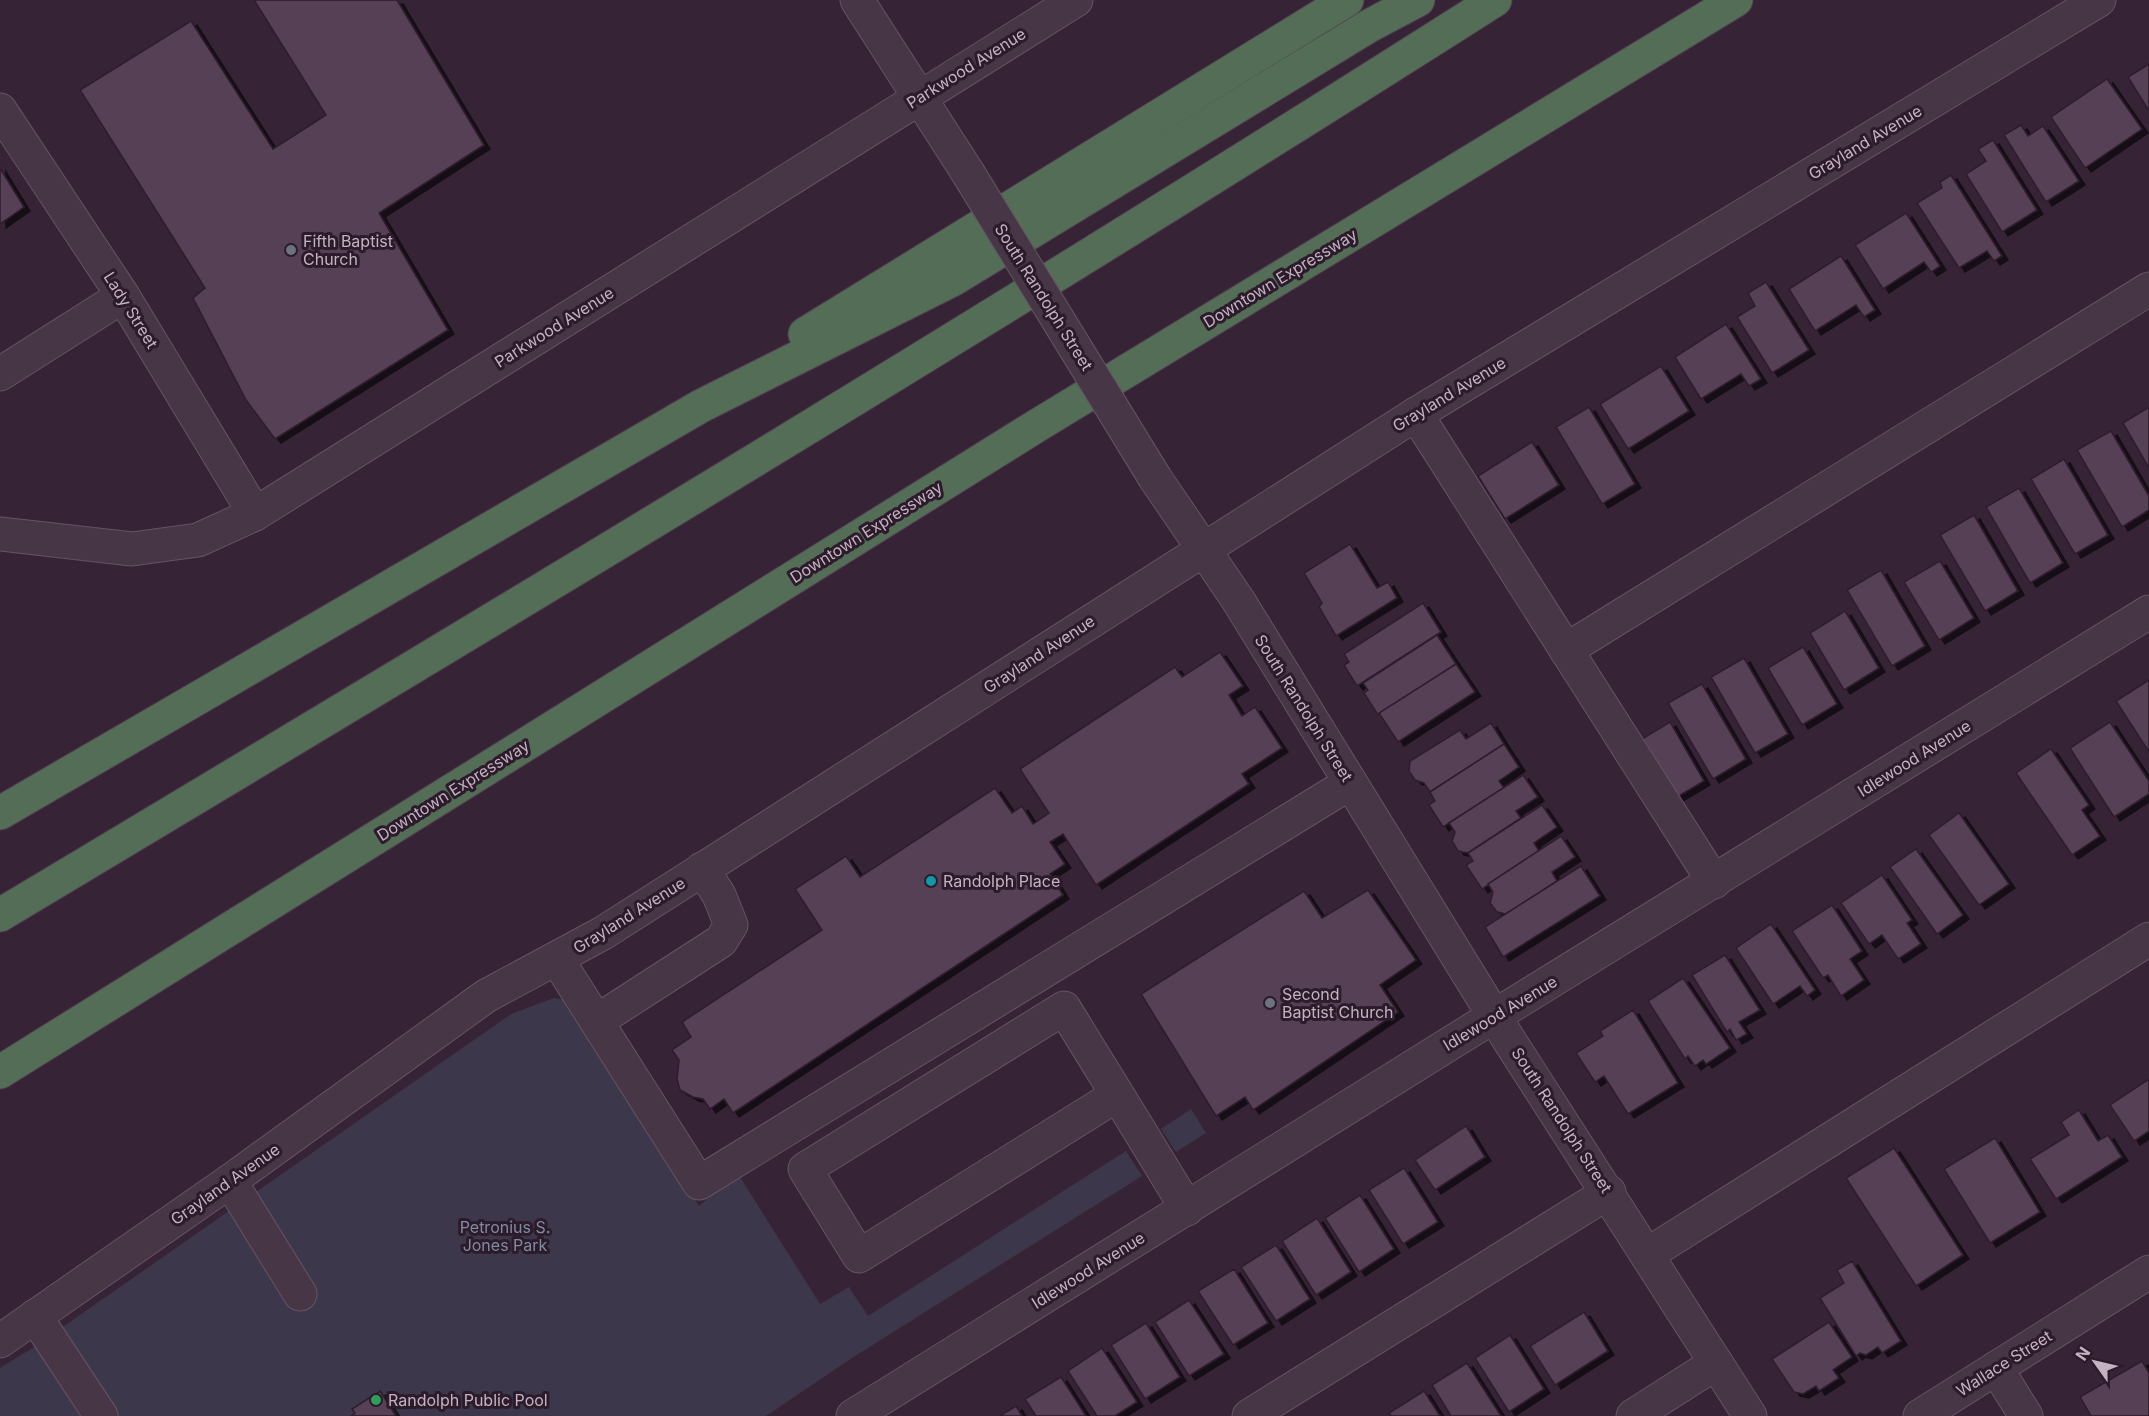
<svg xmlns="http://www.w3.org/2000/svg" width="2149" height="1416" font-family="Inter,sans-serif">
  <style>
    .green { fill: #3d374c }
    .building { fill: #573f55; stroke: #2e1d2d; stroke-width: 1.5; filter: url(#shadow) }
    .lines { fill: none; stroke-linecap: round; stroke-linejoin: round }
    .minor-casing { stroke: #655464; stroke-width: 35 }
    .highway-casing { stroke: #4f3e4e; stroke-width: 35 }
    .minor { stroke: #473646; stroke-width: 33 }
    .highway { stroke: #546d56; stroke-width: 33 }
    .minor-bridge-casing { stroke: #655464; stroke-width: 35; stroke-linecap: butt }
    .minor-bridge { stroke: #473646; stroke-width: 33 }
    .worship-dot { fill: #6b7280; stroke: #2c1b2b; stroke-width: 2 }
    .culture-dot { fill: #0f9aa8; stroke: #2c1b2b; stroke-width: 2 }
    .leisure-dot { fill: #2e9e5b; stroke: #2c1b2b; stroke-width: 2 }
    .labels { text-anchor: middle; stroke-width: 6; stroke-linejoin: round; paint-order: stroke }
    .street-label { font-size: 16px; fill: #c4b1c2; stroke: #2c1b2b }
    .poi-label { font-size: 16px; fill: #c4b1c2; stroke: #2c1b2b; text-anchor: start }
    .park-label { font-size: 16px; fill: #808ba2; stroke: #2c1b2b }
  </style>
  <defs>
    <filter id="shadow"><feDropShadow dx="6" dy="4" stdDeviation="0" flood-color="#0009"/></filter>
  </defs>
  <rect width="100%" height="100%" fill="#372336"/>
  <g class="green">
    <path d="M554 998 567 1000 699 1206 714 1193 740 1177 820 1304 849 1287 868 1316 1126 1151 1142 1176 855 1356 766 1416H0V1368L34 1347 511 1014Z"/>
    <path d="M1191 1109 1206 1133 1176 1152 1161 1129Z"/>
  </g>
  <g class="building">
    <path d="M254 0H397L484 145 379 213 448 330 275 439 246 400 193 298 205 288 80 90 191 21 273 149 326 115Z"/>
    <path d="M2149 64V111L2128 77Z"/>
    <path d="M2107 79 2142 129 2085 168 2051 117Z"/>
    <path d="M2021 125 2028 136 2043 126 2079 181 2046 202 2004 135Z"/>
    <path d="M1993 140 2037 210 2002 232 1966 174 1986 161 1978 149Z"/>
    <path d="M0 168 24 207 0 224Z"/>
    <path d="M1951 175 2002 256 1994 261 1987 251 1959 268 1917 203 1942 188 1940 182Z"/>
    <path d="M1906 213 1940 266 1931 272 1924 262 1883 289 1855 245Z"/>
    <path d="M1841 256 1875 310 1864 317 1856 305 1815 331 1789 289Z"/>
    <path d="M1766 282 1809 350 1772 373 1737 317 1755 306 1748 293Z"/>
    <path d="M1726 324 1761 379 1749 386 1741 374 1701 399 1675 357Z"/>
    <path d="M1661 366 1689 411 1628 449 1600 404Z"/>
    <path d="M1589 407 1635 484 1602 504 1556 427Z"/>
    <path d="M2149 407V468L2123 423Z"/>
    <path d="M2111 431 2149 496V510L2122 527 2077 450Z"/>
    <path d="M1532 442 1559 485 1505 519 1478 476Z"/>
    <path d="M2064 459 2108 535 2075 554 2031 479Z"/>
    <path d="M2019 488 2063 563 2030 583 1986 507Z"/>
    <path d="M1974 515 2018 591 1985 611 1940 535Z"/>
    <path d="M1350 544 1377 588 1388 582 1397 598 1336 636 1319 607 1322 603 1304 573Z"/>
    <path d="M1940 561 1974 618 1939 640 1904 582Z"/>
    <path d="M1881 570 1925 646 1892 666 1847 590Z"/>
    <path d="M1423 603 1441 632 1357 686 1344 665 1349 662 1344 654Z"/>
    <path d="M1845 611 1879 668 1844 690 1810 633Z"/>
    <path d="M1437 635 1456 664 1378 715 1364 693 1368 690 1363 683Z"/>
    <path d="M1803 647 1837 704 1802 725 1768 668Z"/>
    <path d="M1220 652 1243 686 1229 695 1242 716 1255 707 1282 748 1242 774 1249 784 1096 885 1063 834 1050 842 1065 864 1050 874 1063 895 733 1113 724 1099 710 1109 703 1099 693 1097 680 1090 677 1079 679 1060 672 1050 691 1037 682 1022 822 930 795 889 846 856 860 877 995 788 1012 813 1022 806 1033 824 1049 813 1020 769 1175 667 1182 677Z"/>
    <path d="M1744 658 1788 734 1755 753 1711 677Z"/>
    <path d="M1456 664 1475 692 1398 742 1379 713Z"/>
    <path d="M2149 680V752L2116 701Z"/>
    <path d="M1702 684 1746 759 1713 779 1668 703Z"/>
    <path d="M1670 722 1704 781 1672 800 1637 742Z"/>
    <path d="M2110 722 2149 781V794L2114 817 2070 748Z"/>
    <path d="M1491 723 1504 744 1430 792 1424 783 1415 780 1409 771 1410 761 1460 730 1466 739Z"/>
    <path d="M1504 744 1519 767 1499 781 1504 788 1443 827 1429 805 1435 801 1430 792Z"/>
    <path d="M2051 749 2089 805 2082 810 2100 836 2072 855 2016 773Z"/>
    <path d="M1523 775 1538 797 1516 811 1521 818 1468 853 1458 851 1452 841 1455 832 1449 823Z"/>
    <path d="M1542 805 1557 827 1534 843 1539 851 1482 889 1466 865 1473 861 1468 853Z"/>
    <path d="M1959 813 2009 884 1979 905 1929 835Z"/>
    <path d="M1561 836 1575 857 1552 872 1557 881 1506 914 1497 912 1490 903 1493 892 1488 884Z"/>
    <path d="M1916 849 1963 915 1937 934 1890 867Z"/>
    <path d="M1581 866 1600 896 1503 957 1485 927Z"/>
    <path d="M1882 875 1912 920 1907 923 1921 944 1898 959 1882 935 1869 944 1841 903Z"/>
    <path d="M1368 890 1416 960 1380 985 1398 1012 1253 1110 1245 1097 1216 1116 1141 994 1304 891 1322 918Z"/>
    <path d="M1832 905 1862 951 1850 959 1864 980 1841 996 1828 975 1823 978 1792 931Z"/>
    <path d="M1771 924 1815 990 1807 996 1800 986 1773 1004 1736 948Z"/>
    <path d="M1725 955 1760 1010 1739 1022 1747 1034 1736 1040 1730 1029 1727 1032 1692 975Z"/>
    <path d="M1683 978 1730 1048 1706 1064 1703 1060 1695 1066 1688 1056 1685 1059 1648 1001Z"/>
    <path d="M1633 1010 1678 1083 1628 1114 1604 1076 1595 1082 1576 1053 1603 1036 1600 1031Z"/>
    <path d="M2149 1079V1131L2134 1141 2110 1105Z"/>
    <path d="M2079 1110 2098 1141 2108 1135 2122 1157 2056 1199 2030 1159 2069 1135 2061 1122Z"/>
    <path d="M1466 1126 1485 1157 1435 1190 1415 1160Z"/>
    <path d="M1995 1138 2040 1212 1990 1243 1944 1169Z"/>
    <path d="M1894 1148 1963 1255 1916 1286 1846 1178Z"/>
    <path d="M1404 1168 1438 1222 1403 1244 1369 1190Z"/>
    <path d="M1360 1195 1394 1249 1359 1272 1325 1218Z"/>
    <path d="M1317 1218 1351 1272 1316 1295 1282 1241Z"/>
    <path d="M1276 1245 1310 1299 1276 1321 1241 1267Z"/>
    <path d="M1852 1261 1901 1341 1882 1353 1878 1347 1866 1355 1860 1353 1856 1356 1820 1298 1844 1283 1837 1270Z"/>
    <path d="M1234 1269 1268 1323 1233 1345 1198 1291Z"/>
    <path d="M1189 1300 1224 1354 1189 1376 1155 1322Z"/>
    <path d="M1584 1312 1608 1351 1555 1385 1530 1346Z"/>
    <path d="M1829 1322 1852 1357 1833 1370 1839 1378 1819 1391 1816 1386 1803 1394 1794 1392 1772 1359Z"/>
    <path d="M1146 1323 1180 1377 1145 1399 1111 1345Z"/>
    <path d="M1510 1335 1544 1389 1509 1412 1475 1358Z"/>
    <path d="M1102 1348 1137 1402 1115 1416H1097L1068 1371Z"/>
    <path d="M2142 1361 2149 1373V1416H2091L2080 1397Z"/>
    <path d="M1467 1363 1501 1416H1451L1432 1385Z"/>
    <path d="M1061 1377 1086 1416H1036L1025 1399Z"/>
    <path d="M380 1391 396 1416H351L355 1413 352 1409Z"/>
    <path d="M1424 1391 1440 1416H1391L1389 1413Z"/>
    <path d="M1016 1406 1022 1416H1000Z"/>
  </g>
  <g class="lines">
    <g class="minor-casing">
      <g id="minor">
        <path d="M857 0 968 173"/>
        <path d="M0 110 123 296 255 514"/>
        <path d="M0 374 123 296"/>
        <path d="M1416 414 1714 882"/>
        <path d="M1155 478 1238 600 1509 1040 1750 1416"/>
        <path d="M0 534 132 549 198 540 255 514 1076 0"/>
        <path d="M1566 650 2149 289"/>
        <path d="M557 959 699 1183 1350 783"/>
        <path d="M597 1021 721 941 731 925 719 895 702 869"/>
        <path d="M1117 1095 859 1256 805 1169 1064 1008C1105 1075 1147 1142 1187 1209"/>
        <path d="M230 1181 300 1294"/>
        <path d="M1648 1254 2149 939"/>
        <path d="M35 1316 101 1416"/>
        <path d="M0 1341 230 1181 486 996 603 933 1416 414 2099 0"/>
        <path d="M1996 1368 2026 1416"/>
        <path d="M853 1416 1454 1041 2149 612"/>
        <path d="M1249 1416 1609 1192"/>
        <path d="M1633 1416 1716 1363"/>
        <path d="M1920 1416 2149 1272"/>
      </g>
    </g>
    <g class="highway-casing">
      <g id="highway">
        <path d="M805 334 1347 0"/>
        <path d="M0 813 701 406 954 279 1369 26 1418 0"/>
        <path d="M0 915C501 615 1002 314 1495 0"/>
        <path d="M0 1072 1038 425 1736 0"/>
      </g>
    </g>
    <use href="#minor" class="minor"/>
    <use href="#highway" class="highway"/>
    <g class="minor-bridge-casing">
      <path id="minor-bridge" d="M968 173 1155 478"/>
    </g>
    <use href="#minor-bridge" class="minor-bridge"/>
  </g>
  <g class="worship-dot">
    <circle cx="291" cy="250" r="6"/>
    <circle cx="1270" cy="1003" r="6"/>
  </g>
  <circle class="culture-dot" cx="931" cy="881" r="6"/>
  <circle class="leisure-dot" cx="376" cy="1400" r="6"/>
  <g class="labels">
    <g class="street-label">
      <text transform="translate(966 68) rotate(-32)" y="6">Parkwood Avenue</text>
      <text transform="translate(1865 142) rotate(-31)" y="6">Grayland Avenue</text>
      <text transform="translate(1280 278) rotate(-31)" y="6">Downtown Expressway</text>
      <text transform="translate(1044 297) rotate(58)" y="6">South Randolph Street</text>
      <text transform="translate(131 310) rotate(58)" y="6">Lady Street</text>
      <text transform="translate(554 327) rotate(-32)" y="6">Parkwood Avenue</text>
      <text transform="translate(1449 394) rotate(-31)" y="6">Grayland Avenue</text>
      <text transform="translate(866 532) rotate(-32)" y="6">Downtown Expressway</text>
      <text transform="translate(1039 654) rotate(-33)" y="6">Grayland Avenue</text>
      <text transform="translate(1304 708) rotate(58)" y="6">South Randolph Street</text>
      <text transform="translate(1914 758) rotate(-32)" y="6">Idlewood Avenue</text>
      <text transform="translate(453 790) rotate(-32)" y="6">Downtown Expressway</text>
      <text transform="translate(629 915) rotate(-32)" y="6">Grayland Avenue</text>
      <text transform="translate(1500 1013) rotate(-31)" y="6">Idlewood Avenue</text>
      <text transform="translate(1562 1120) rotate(57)" y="6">South Randolph Street</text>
      <text transform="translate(225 1184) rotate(-35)" y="6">Grayland Avenue</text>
      <text transform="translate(1088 1270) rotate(-32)" y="6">Idlewood Avenue</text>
      <text transform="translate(2004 1363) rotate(-32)" y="6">Wallace Street</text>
    </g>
    <g class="poi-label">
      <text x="303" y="247">Fifth Baptist<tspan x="303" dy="18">Church</tspan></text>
      <text x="943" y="887">Randolph Place</text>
      <text x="1282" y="1000">Second<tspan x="1282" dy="18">Baptist Church</tspan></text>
      <text x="388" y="1406">Randolph Public Pool</text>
    </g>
    <g class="park-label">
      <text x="505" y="1233">Petronius S.<tspan x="505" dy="18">Jones Park</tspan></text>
    </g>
  </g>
  <g transform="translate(2095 1362) rotate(304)" stroke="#2c1b2b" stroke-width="4.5" paint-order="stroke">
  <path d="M0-4.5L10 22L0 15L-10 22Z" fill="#c4b1c2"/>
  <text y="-9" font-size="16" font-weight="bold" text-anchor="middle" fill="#c4b1c2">N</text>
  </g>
</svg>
